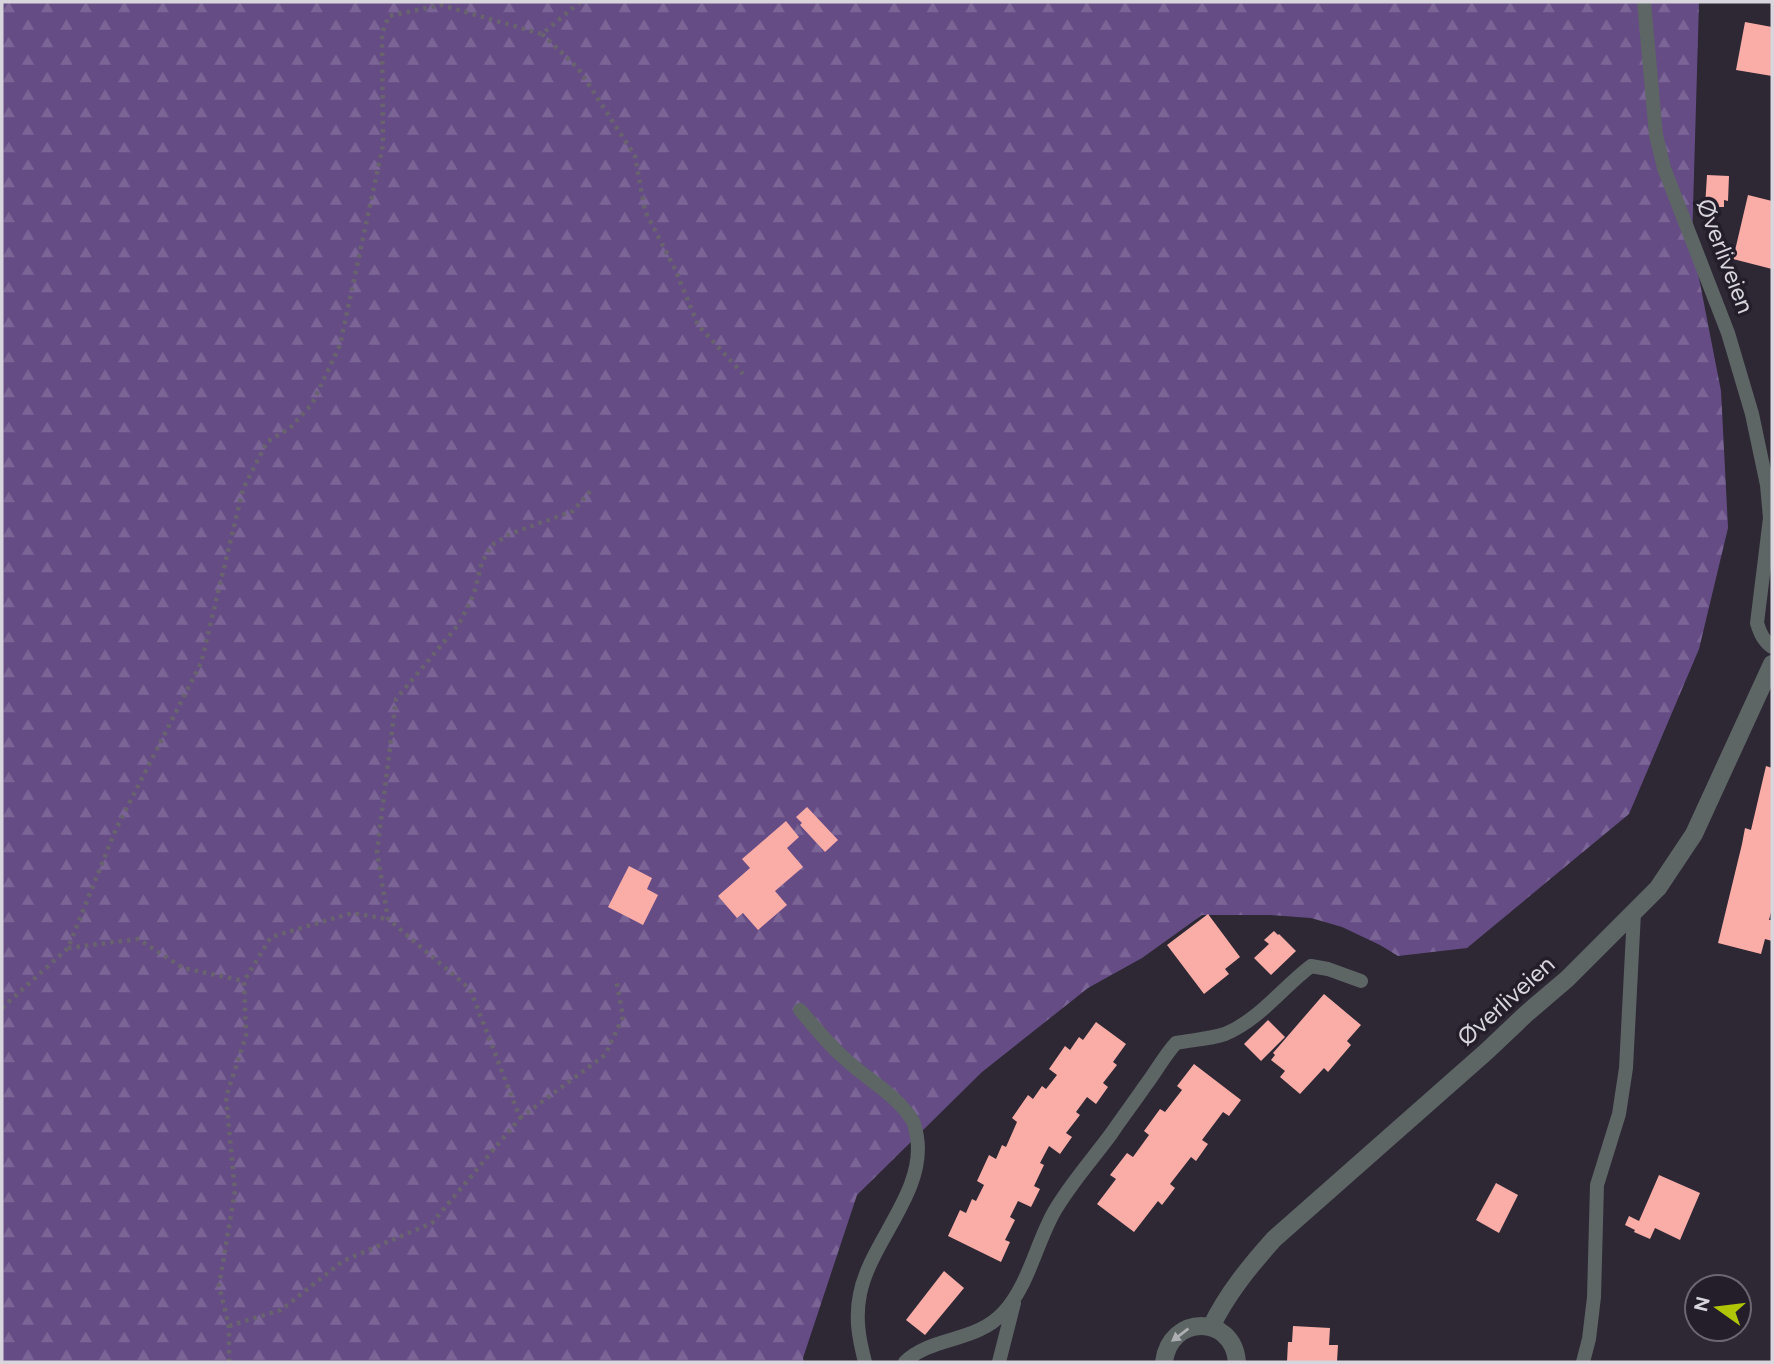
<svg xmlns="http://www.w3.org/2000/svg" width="1774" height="1364" font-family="Figtree,sans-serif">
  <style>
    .forest { fill: url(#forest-firs) }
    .building { fill: #faaca7 }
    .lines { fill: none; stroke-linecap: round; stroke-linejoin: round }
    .path { stroke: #68636e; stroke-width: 4.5; stroke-dasharray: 3.5 5; stroke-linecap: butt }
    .lane { stroke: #5d6565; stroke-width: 14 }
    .street { stroke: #5d6565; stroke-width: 18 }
    .oneway { fill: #adaeb2 }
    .labels { text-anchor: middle; stroke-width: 7; stroke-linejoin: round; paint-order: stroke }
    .street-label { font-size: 24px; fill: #d8d5dc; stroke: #231e2a }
  </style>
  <defs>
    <pattern id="forest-firs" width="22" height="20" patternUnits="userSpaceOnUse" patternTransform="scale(1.75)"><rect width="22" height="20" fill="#664c85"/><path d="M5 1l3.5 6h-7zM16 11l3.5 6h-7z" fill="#7b6596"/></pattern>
  </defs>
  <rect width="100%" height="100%" fill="#2d2834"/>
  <path class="forest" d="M2 2H1699L1692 242 1721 391 1728 528 1699 649 1629 814 1467 948 1398 956 1380 945 1342 927 1311 918 1270 915H1202L1142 958 1088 988 982 1072 857 1195 803 1358 804 1362H2Z"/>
  <g class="building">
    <path d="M1745 22 1772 27V76L1736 70Z"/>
    <path d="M1707 175 1729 176 1728 201 1724 200V207H1705Z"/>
    <path d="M1748 195 1772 201V269L1733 259Z"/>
    <path d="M1766 766 1772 768V908L1769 920H1772V941L1765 939 1761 954 1718 943 1742 844 1745 828 1751 830Z"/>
    <path d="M807 807 838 840 825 852 800 825 802 823 796 817Z"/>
    <path d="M786 821 799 837 787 848 803 867 775 891 787 905 758 930 743 913 737 918 718 896 750 868 742 859Z"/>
    <path d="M629 866 652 878 647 889 658 895 643 925 608 907Z"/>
    <path d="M1208 914 1240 957 1225 969 1229 974 1204 994 1167 945Z"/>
    <path d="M1274 931 1278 935 1279 934 1296 951 1271 975 1254 958 1269 944 1264 940Z"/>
    <path d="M1324 994 1361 1025 1347 1041 1351 1045 1328 1072 1324 1068 1300 1094 1280 1077 1285 1071 1271 1060 1275 1055 1273 1053Z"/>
    <path d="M1268 1020 1285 1037 1261 1061 1244 1044Z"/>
    <path d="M1096 1022 1126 1044 1113 1062 1117 1065 1103 1083 1108 1087 1096 1104 1087 1097 1076 1112 1080 1115 1066 1133 1072 1137 1060 1154 1049 1146 1040 1163 1044 1165 1034 1186 1040 1189 1031 1207 1018 1201 1010 1217 1015 1220 1005 1240 1010 1242 1001 1262 948 1236 960 1210 966 1213 972 1199 976 1201 984 1185 977 1181 989 1155 996 1159 1002 1145 1006 1147 1017 1122 1012 1118 1028 1095 1033 1099 1042 1086 1046 1089 1057 1075 1049 1069 1065 1046 1070 1050 1079 1037 1083 1040Z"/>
    <path d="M1194 1064 1241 1100 1229 1116 1223 1112 1202 1140 1208 1144 1196 1161 1191 1157 1170 1184 1175 1188 1162 1205 1158 1201 1134 1232 1097 1204 1116 1179 1110 1175 1127 1153 1133 1157 1149 1135 1144 1131 1160 1109 1165 1112 1182 1090 1177 1086Z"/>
    <path d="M1659 1175 1700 1193 1680 1240 1655 1228 1650 1239 1634 1232 1635 1230 1625 1225 1629 1216 1639 1221Z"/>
    <path d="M1496 1183 1518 1195 1499 1233 1476 1220Z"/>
    <path d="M944 1271 964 1288 925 1335 906 1320Z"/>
    <path d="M1293 1326 1330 1328 1329 1345H1338L1337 1362H1287L1288 1342H1292Z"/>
  </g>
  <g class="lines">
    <g class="path">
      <path d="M542 34 578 68 635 156 645 211 675 269 698 325 743 374"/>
      <path d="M68 948 138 939 183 968 244 981"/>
      <path d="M2 1008 68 948 116 829 201 663 243 489 267 442 290 428 312 404 340 345 383 145 382 33 389 16 441 5 542 34 580 2"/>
      <path d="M520 1118 605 1055 623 1017 616 978"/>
      <path d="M229 1326 281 1310 343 1261 432 1223 520 1118 470 989 388 919 377 852 396 699 459 624 474 594 482 562 492 545 510 534 573 511 593 488"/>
      <path d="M229 1362V1326L219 1286 235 1191 226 1097 246 1036 244 981 271 937 352 913 387 919"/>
    </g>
    <g class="lane">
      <path d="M1644 2 1656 135 1664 168 1728 333 1752 414 1767 485 1770 518 1757 623C1760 633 1763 640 1772 647"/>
      <path d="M800 1010C814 1026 827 1043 843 1057 866 1079 896 1094 913 1121 915 1126 916 1131 917 1137 926 1192 870 1242 860 1294 855 1318 859 1339 865 1362"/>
      <path d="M905 1362C932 1336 976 1343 1004 1312 1029 1284 1036 1244 1054 1212 1070 1184 1092 1160 1111 1134 1122 1118 1134 1102 1145 1086 1156 1072 1164 1056 1176 1043 1192 1040 1210 1039 1225 1034 1259 1020 1282 988 1311 966L1328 969 1361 981"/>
      <path d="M999 1362 1014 1303"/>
      <path d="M1583 1362 1589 1339 1594 1297 1597 1185 1619 1114 1626 1068 1634 913"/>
    </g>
    <g class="street">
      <path d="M1211 1327C1227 1294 1249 1267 1274 1239L1487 1051 1526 1014 1567 979 1658 888 1694 834 1772 664"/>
      <path d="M1164 1362C1170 1314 1233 1314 1237 1362"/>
    </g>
  </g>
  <defs><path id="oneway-solid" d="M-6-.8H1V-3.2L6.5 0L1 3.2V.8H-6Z" transform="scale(1.75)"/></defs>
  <use class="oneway" href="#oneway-solid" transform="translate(1180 1335) rotate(143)"/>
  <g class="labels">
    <g class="street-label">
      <text transform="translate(1725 256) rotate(69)" y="8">Øverliveien</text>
      <text transform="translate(1506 1001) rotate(-42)" y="8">Øverliveien</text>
    </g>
  </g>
  <rect width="1774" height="1364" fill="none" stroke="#d8d5dc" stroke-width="7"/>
  <g transform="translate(1718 1308) rotate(284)"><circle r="33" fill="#231e2a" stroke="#6b6771" stroke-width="2"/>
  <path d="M0-5L12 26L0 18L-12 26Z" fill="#afc506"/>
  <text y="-10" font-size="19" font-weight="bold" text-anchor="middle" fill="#d8d5dc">N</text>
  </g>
</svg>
